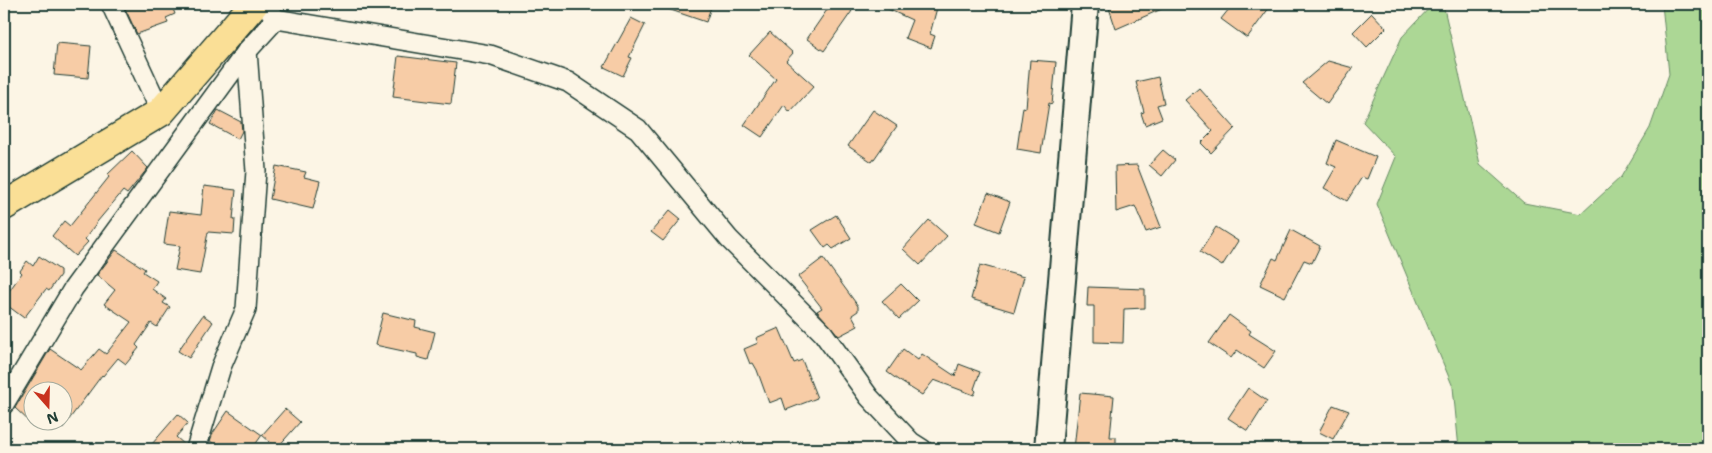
<svg xmlns="http://www.w3.org/2000/svg" width="1712" height="453" font-family="'Shantell Sans',sans-serif">
  <style>
    .green { fill: #acd795; stroke: #668a64 }
    .building { fill: #f7cca6; stroke: #1f3d34 }
    .lines { fill: none; stroke-linecap: round; stroke-linejoin: round }
    .minor-casing { stroke: #1f3d34; stroke-width: 22 }
    .secondary-casing { stroke: #1f3d34; stroke-width: 30 }
    .trunk-casing { stroke: #1f3d34; stroke-width: 31 }
    .minor { stroke: #fcf5e5; stroke-width: 19 }
    .secondary { stroke: #fcf5e5; stroke-width: 26 }
    .trunk { stroke: #fadf96; stroke-width: 28 }
  </style>
  <rect width="100%" height="100%" fill="#fcf5e5"/>
  <filter id="ink" filterUnits="userSpaceOnUse"><feTurbulence type="fractalNoise" baseFrequency=".02" numOctaves="2"/><feDisplacementMap in="SourceGraphic" scale="10" xChannelSelector="R" yChannelSelector="G"/><feConvolveMatrix kernelMatrix="1 2 1 2 8 2 1 2 1" color-interpolation-filters="sRGB"/></filter>
  <g filter="url(#ink)">
    <path class="green" d="M1433 4H1443L1480 164 1524 203 1581 214 1621 177 1650 128 1669 74 1662 4H1708V449H1459L1453 387 1377 204 1396 157 1363 122 1402 37Z"/>
    <g class="building">
      <path d="M123 4H171L175 14 166 18 168 23 137 34Z"/>
      <path d="M660 4H712L706 22 659 6Z"/>
      <path d="M831 4H841L852 11 824 51 807 39Z"/>
      <path d="M877 4H938L930 34 935 36 931 48 905 38 912 20Z"/>
      <path d="M1118 4H1173L1116 29 1109 8Z"/>
      <path d="M1233 4H1272L1247 38 1221 19Z"/>
      <path d="M1372 13 1386 28 1367 47 1353 32Z"/>
      <path d="M631 18 645 25 629 57 632 58 623 76 604 67Z"/>
      <path d="M770 32 793 53 786 61 814 86 790 112 784 105 762 137 744 125 776 79 749 55Z"/>
      <path d="M57 43 91 46 88 78 54 75Z"/>
      <path d="M398 56 456 63 451 104 393 97Z"/>
      <path d="M1030 60 1056 62 1052 104 1049 103 1041 153 1017 149 1023 107 1026 108Z"/>
      <path d="M1328 61 1353 68 1327 104 1302 83Z"/>
      <path d="M1158 77 1164 103 1157 105 1162 118 1145 125 1141 113 1144 112 1136 82Z"/>
      <path d="M1199 88 1235 128 1211 153 1201 143 1213 131 1185 100Z"/>
      <path d="M218 110 241 122 242 131 238 139 210 124Z"/>
      <path d="M873 110 897 126 872 162 848 146Z"/>
      <path d="M1336 140 1376 157 1367 179 1362 177 1347 201 1324 188 1336 167 1327 163Z"/>
      <path d="M1163 150 1175 160 1162 176 1149 165Z"/>
      <path d="M132 151 148 168 127 194 123 191 97 222 85 239 88 242 75 256 52 236 64 221 70 226 109 177 107 175Z"/>
      <path d="M1137 165 1161 227 1146 232 1135 206 1116 212 1115 166Z"/>
      <path d="M276 166 306 172 304 177 320 181 313 209 270 199Z"/>
      <path d="M204 186 236 190 233 219H235L234 234 208 232 200 274 175 270 180 246 164 244 169 211 201 215Z"/>
      <path d="M988 193 1010 202 999 232 976 223Z"/>
      <path d="M670 210 681 219 663 241 651 232Z"/>
      <path d="M836 215 851 238 833 249 829 245 825 248 812 230Z"/>
      <path d="M929 220 947 236 920 265 903 249Z"/>
      <path d="M1216 227 1238 241 1222 266 1200 252Z"/>
      <path d="M1291 230 1320 246 1312 263 1304 260 1285 297 1260 285 1273 258 1277 260Z"/>
      <path d="M116 250 145 269 143 272 157 281 152 289 166 299 163 303 170 307 157 327 151 323 136 345 139 348 126 364 118 358 103 376 102 375 62 429V390H32V424L15 408 50 349 81 370 99 349 106 354 131 322 104 304 115 290 97 275Z"/>
      <path d="M39 256 60 270V275L49 291 46 289 24 318 4 303V298L22 273 20 271 27 261 33 266Z"/>
      <path d="M823 258 858 306V311L852 315 858 326 839 336 817 311 822 308 798 277Z"/>
      <path d="M980 265 1024 277 1014 312 971 299Z"/>
      <path d="M901 284 918 301 899 319 882 301Z"/>
      <path d="M1088 287 1145 289V308L1124 309 1123 343 1094 342V306H1087Z"/>
      <path d="M383 313 416 321 415 327 435 332 428 360 417 357V354L375 345Z"/>
      <path d="M203 315 213 322 189 358 178 351Z"/>
      <path d="M1229 315 1251 331 1249 334 1276 351 1264 368 1237 350 1231 358 1209 343Z"/>
      <path d="M779 328 794 363 802 360 817 398 786 410 782 398 769 403 757 370 753 363 750 364 744 349 758 343 756 338Z"/>
      <path d="M903 349 918 360 922 354 955 376 959 364 980 372 974 389 976 391 974 395 934 380 922 395 898 380 887 372Z"/>
      <path d="M1248 388 1267 401 1248 431 1228 418Z"/>
      <path d="M1080 393 1114 396 1110 437H1116V449H1074Z"/>
      <path d="M1333 405 1349 411 1333 439 1319 432Z"/>
      <path d="M285 409 300 422 277 448 262 435Z"/>
      <path d="M228 411 262 435 252 449H222L210 441 213 433Z"/>
      <path d="M178 414 188 423 176 437 185 445V449H158L152 444Z"/>
    </g>
    <g class="lines">
      <g class="minor-casing">
        <g id="minor">
          <path d="M111 4 161 112"/>
          <path d="M265 4 276 19 490 55 568 82 638 129 729 239 823 333 869 397 911 442 922 449"/>
          <path d="M4 404 73 289 247 51 276 19"/>
          <path d="M196 449 221 367 246 309 256 171 247 51"/>
        </g>
      </g>
      <g class="secondary-casing">
        <path id="secondary" d="M1048 449 1085 4"/>
      </g>
      <g class="trunk-casing">
        <path id="trunk" d="M4 206 161 112 254 4"/>
      </g>
      <use href="#minor" class="minor"/>
      <use href="#secondary" class="secondary"/>
      <use href="#trunk" class="trunk"/>
    </g>
  </g>
  <rect width="1712" height="453" fill="none" stroke="#fcf5e5" stroke-width="20"/>
  <rect x="10" y="10" width="1692" height="433" fill="none" stroke="#1f3d34" stroke-width="2" filter="url(#ink)"/>
  <g transform="translate(48 406) rotate(160)"><circle r="24" fill="#fcf5e5" stroke="#a4ab9e"/>
  <path d="M0-4L9 19L0 12L-9 19Z" fill="#c8321e"/>
  <text y="-8" font-size="14" font-weight="bold" text-anchor="middle" fill="#1f3d34">N</text>
  </g>
</svg>
